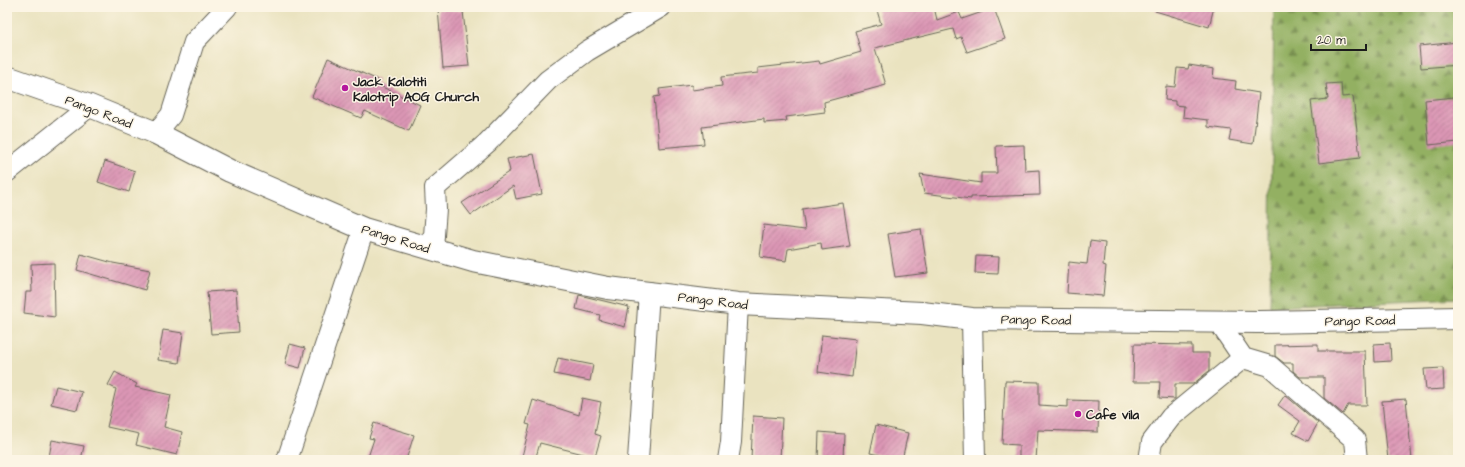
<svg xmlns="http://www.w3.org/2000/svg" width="1465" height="467" font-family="'Architects Daughter',sans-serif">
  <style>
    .forest { fill: url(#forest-firs); stroke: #58663f }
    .building { fill: url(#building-hatch) }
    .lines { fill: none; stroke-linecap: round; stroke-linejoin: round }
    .minor-casing { stroke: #646255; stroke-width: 22 }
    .tertiary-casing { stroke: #646255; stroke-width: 24 }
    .minor { stroke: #fff; stroke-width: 20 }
    .tertiary { stroke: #fff; stroke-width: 22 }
    .poi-dot { fill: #b5179e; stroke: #fcf5e5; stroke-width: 1.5 }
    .labels { text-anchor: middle; stroke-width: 3; stroke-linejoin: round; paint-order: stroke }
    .poi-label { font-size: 13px; font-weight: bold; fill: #1c1c1c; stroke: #fcf5e5; text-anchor: start }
    .street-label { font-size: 13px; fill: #1c1c1c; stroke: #fcf5e5 }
  </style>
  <defs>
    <pattern id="forest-firs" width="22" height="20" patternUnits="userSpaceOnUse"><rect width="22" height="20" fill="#93b062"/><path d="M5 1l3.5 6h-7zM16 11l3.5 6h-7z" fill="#778e50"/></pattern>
    <pattern id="building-hatch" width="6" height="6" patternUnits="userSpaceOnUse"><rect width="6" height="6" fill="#dc96b5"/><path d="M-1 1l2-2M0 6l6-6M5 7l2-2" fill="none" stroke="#b27a92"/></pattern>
  </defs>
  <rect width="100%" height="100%" fill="#fcf5e5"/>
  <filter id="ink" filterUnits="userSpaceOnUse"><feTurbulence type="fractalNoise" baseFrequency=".025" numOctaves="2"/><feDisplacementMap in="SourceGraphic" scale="8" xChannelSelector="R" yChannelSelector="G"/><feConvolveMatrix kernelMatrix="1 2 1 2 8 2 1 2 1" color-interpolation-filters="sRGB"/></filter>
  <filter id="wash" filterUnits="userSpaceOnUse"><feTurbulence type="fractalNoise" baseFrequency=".012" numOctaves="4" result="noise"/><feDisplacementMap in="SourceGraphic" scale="16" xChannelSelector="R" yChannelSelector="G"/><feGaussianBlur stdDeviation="0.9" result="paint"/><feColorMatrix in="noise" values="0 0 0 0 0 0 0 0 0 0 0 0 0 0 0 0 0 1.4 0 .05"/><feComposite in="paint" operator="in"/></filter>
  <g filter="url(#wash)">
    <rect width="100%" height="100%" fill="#eae3c0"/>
    <path class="forest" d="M1274 7H1458V298L1270 307Z"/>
    <g id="blocks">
      <g class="building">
        <path d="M876 7H934L937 20 959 12 962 19 994 8 1005 39 967 52 961 37 956 39 953 29 875 48 886 85 824 102 825 112 786 117 787 121 764 123V119L702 127 704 144 659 148 654 97 660 96 659 89 692 85V90L722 86 721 77 758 73V68L819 61 820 64 861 52 855 31 881 24Z"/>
        <path d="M1156 7H1214L1209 27 1155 11Z"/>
        <path d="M438 9 463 11 469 66 443 68Z"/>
        <path d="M1458 42V65L1421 68 1419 46Z"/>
        <path d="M328 58 378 80 376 84 420 105 409 131 365 111 361 118 312 97Z"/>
        <path d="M1189 65 1214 69 1213 78 1236 81 1235 89 1259 93 1253 144 1229 140 1231 130 1208 127V120L1183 117 1184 106 1175 105V101L1165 100 1166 86 1175 87 1177 68 1188 69Z"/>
        <path d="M1341 83 1342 97 1353 96 1360 158 1319 163 1311 101 1328 99 1326 84Z"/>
        <path d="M1454 97 1455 108H1458V142L1429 145 1425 100Z"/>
        <path d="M1024 145 1025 171 1039 170 1040 195 971 197V199L924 193 920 174 981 183V173H997L996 146Z"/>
        <path d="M534 154 542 194 516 199 513 186 471 215 462 203 510 171 507 159Z"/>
        <path d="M105 161 135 171 129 192 98 182Z"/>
        <path d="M843 203 850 246 822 250 821 243 788 249 786 261 760 257 764 225 805 230 802 209Z"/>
        <path d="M921 229 928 273 895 277 888 234Z"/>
        <path d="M1090 241 1105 243 1103 265 1106 266 1103 296 1067 293 1069 262 1087 264Z"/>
        <path d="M81 254 113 263 150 270 145 290 77 270Z"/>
        <path d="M976 256 999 257 998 274 975 273Z"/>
        <path d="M54 263 55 317 24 313 26 292H32L31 264Z"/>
        <path d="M236 290 239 332 211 334 207 292Z"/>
        <path d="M579 295 629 307 625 327 599 320 600 315 576 309Z"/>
        <path d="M163 330 183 333 179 363 158 360Z"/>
        <path d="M822 335 856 339 852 377 818 372Z"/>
        <path d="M1390 343 1391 361 1375 362 1374 344Z"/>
        <path d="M290 344 305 348 300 368 285 364Z"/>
        <path d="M1134 344 1192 345V353H1209V371L1193 384H1175V399L1159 398 1160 382H1133Z"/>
        <path d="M1318 344V351H1365L1367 405H1348L1343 414 1324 398V377H1300L1293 371V363H1284L1275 356V345Z"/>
        <path d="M558 358 593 365 590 381 554 374Z"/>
        <path d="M1443 368 1444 389 1426 390 1424 369Z"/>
        <path d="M115 372 137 384 135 387 171 395 164 427 182 432 177 455 136 445 139 434 107 427 116 389 108 385Z"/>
        <path d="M1005 381 1039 382V405L1068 407V400L1099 401 1098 432 1038 430 1036 460H1019V445L1002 444Z"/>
        <path d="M56 386 82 392 77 410 51 404Z"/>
        <path d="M1285 395 1318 423 1308 441 1293 433 1300 421 1278 405Z"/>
        <path d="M582 398 601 402 595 434 601 436 595 457 540 443 535 460H521L530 425 526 424 533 400 579 415Z"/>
        <path d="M1406 399 1412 460H1388L1382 401Z"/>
        <path d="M753 416 782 418 780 460H751Z"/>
        <path d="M374 423 414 435 406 460H367L374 439 369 438Z"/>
        <path d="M876 425 908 433 902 460 870 453Z"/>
        <path d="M819 432 844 434 843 460H818Z"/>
        <path d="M52 440 84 446 81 460H62L49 457Z"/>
      </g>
    </g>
  </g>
  <g filter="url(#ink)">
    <use href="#blocks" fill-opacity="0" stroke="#646255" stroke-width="1"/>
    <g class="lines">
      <g class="minor-casing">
        <g id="minor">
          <path d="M156 133 171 115 194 42 227 7"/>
          <path d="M7 172 90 106"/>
          <path d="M433 249 436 209 435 188 487 143 548 80 587 51 661 7"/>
          <path d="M972 319 975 460"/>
          <path d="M1218 321 1243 358 1270 366 1355 440 1357 460"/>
          <path d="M287 460 364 229"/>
          <path d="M638 460 649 292"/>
          <path d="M728 460 731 442 738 304"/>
          <path d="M1149 460 1152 442 1171 417 1243 358"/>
        </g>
      </g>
      <g class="tertiary-casing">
        <path id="tertiary" d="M7 77 90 106 156 133 230 171 364 229 473 261 608 288 738 304 922 313 972 319 1259 322 1458 318"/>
      </g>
      <use href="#minor" class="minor"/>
      <use href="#tertiary" class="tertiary"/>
    </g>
  </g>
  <g class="poi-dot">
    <circle cx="345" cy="88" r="4"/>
    <circle cx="1078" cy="414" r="4"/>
  </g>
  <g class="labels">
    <g class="poi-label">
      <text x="353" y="86">Jack Kalotiti<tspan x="353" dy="15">Kalotrip AOG Church</tspan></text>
      <text x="1086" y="419">Cafe vila</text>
    </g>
    <g class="street-label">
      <text transform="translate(99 111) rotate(21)" y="5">Pango Road</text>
      <text transform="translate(396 238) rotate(17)" y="5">Pango Road</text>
      <text transform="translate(713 300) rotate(7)" y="5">Pango Road</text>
      <text transform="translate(1036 319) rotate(1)" y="5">Pango Road</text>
      <text transform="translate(1360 320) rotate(-1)" y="5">Pango Road</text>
    </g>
  </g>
  <rect width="1465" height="467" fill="none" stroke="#fcf5e5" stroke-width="24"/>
  <path d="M1311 44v6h55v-6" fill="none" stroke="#1c1c1c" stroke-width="2"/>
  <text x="1317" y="44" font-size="12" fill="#1c1c1c" stroke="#fcf5e5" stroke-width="3" paint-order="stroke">20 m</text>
</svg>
